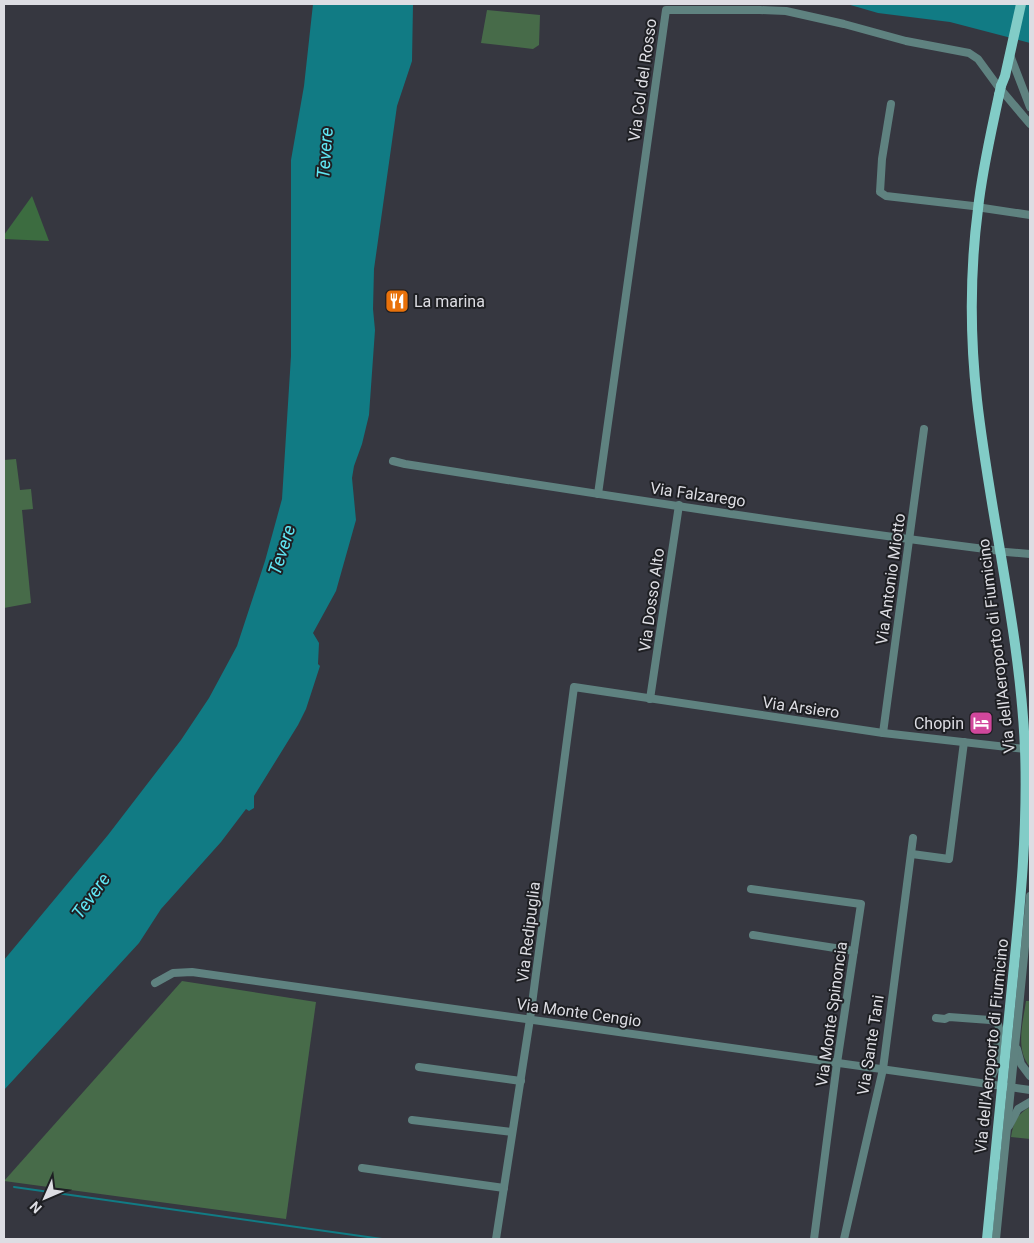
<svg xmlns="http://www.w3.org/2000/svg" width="1034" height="1243" font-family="Roboto,sans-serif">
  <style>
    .green { fill: #476b49 }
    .forest { fill: #3c6c40 }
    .water { fill: #117b84 }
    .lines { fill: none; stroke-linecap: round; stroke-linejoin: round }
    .stream { stroke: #117b84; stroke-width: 2 }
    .minor { stroke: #5f8280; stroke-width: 8 }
    .major { stroke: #82ccc7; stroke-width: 10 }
    .major-bridge { stroke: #82ccc7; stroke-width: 10 }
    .labels { text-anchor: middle; stroke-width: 4; stroke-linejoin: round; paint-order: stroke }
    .street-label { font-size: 16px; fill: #dddde3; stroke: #1e1f23 }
    .poi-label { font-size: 16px; fill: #dddde3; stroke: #1e1f23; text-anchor: start }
    .water-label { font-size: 18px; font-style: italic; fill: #60e6f3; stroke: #1e1f23 }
  </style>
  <rect width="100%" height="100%" fill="#363740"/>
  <g class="green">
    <path d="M487 10 540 15 539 45 533 49 481 43Z"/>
    <path d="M16 459 20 490 31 489 33 509 22 510 31 603 4 608V460Z"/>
    <path d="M182 981 316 1002 286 1219 4 1181Z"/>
    <path d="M1026 1001H1030V1067C1015 1050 1023 1022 1026 1001Z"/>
    <path d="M1030 1107V1139L1011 1137C1013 1123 1017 1114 1030 1107Z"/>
  </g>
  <path class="forest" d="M32 196 49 241 4 239V235Z"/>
  <g class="water">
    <path d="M313 4H413L412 61 397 106 374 269 373 309 375 330 369 415 362 444 354 466 352 478 356 520 336 591 313 633 319 643 318 664 320 666 306 709 298 725 254 796V808L249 811 246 809 221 842 161 909 139 943 4 1090V960L108 835 181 740 209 698 237 646 265 561 282 499 291 356V160L304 86Z"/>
    <path d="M847 4H1030V43L950 22 878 13Z"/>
  </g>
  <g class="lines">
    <path class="stream" d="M14 1187 382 1239"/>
    <g class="minor">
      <path d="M1010 55 1030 107"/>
      <path d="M891 104 882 159 880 192 886 196 973 206"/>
      <path d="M983 208 1030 215"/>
      <path d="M393 461 405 464C603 495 802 526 1001 551"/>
      <path d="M598 494 666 10H760L786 11 844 24 906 41 969 53 978 59 997 85 1030 124"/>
      <path d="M1006 552 1030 554"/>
      <path d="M650 699 679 505"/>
      <path d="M883 733 924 429"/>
      <path d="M912 854 949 859 964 742"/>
      <path d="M751 889 861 904 837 1063 814 1239"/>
      <path d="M753 935 854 951"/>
      <path d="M155 983 173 973 192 972 1030 1090"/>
      <path d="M936 1018 945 1019 949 1017 990 1020 998 1024 999 1028 995 1069 988 1084"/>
      <path d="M1017 1049 1021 1064 1030 1076"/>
      <path d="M419 1067 521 1081"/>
      <path d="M412 1120 512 1132"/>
      <path d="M1009 1126 1018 1109 1030 1102"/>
      <path d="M362 1168 504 1188"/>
      <path d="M496 1239 530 1019 574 687 883 733 1025 749"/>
      <path d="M844 1239 883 1069 913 838"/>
      <path d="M996 1239 1030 896"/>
    </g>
    <g class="major">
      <path d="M1001 86 1005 76 1021 4"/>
      <path d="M987 1239C995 1155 1004 1070 1012 986 1020 907 1028 829 1025 749 1020 631 990 516 977 400 970 337 970 271 978 209 982 171 991 133 999 95"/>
    </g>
    <path class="major-bridge" d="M999 95 1001 86"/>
  </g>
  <defs>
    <g id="restaurant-square" transform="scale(1.25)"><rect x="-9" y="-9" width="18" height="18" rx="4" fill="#e8710a" stroke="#1e1f23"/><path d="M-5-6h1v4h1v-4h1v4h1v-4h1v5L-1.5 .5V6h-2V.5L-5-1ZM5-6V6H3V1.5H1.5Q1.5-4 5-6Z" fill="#fff"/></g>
    <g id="hotel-square" transform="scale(1.25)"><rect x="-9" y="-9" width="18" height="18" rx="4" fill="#d1479c" stroke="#1e1f23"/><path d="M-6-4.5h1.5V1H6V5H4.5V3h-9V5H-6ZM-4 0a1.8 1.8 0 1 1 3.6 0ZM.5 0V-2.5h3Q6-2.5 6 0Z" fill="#fff"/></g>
  </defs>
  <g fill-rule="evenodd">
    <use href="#restaurant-square" x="397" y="301"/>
    <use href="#hotel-square" x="981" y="723"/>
  </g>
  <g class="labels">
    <g class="street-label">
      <text transform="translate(642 80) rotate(-82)" y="6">Via Col del Rosso</text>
      <text transform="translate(698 494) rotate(8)" y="6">Via Falzarego</text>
      <text transform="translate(890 579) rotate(-82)" y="6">Via Antonio Miotto</text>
      <text transform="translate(651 600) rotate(-82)" y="6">Via Dosso Alto</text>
      <text transform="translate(996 646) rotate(-97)" y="6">Via dell'Aeroporto di Fiumicino</text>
      <text transform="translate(801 707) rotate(8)" y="6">Via Arsiero</text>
      <text transform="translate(528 932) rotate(-83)" y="6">Via Redipuglia</text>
      <text transform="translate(579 1012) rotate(8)" y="6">Via Monte Cengio</text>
      <text transform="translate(831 1014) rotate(-82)" y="6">Via Monte Spinoncia</text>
      <text transform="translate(870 1045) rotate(-81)" y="6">Via Sante Tani</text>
      <text transform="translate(991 1046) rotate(-84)" y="6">Via dell'Aeroporto di Fiumicino</text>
    </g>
    <g class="poi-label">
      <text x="414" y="307">La marina</text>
      <text x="964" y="729" text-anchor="end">Chopin</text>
    </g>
    <g class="water-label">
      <text transform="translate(325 153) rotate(-86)" y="6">Tevere</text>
      <text transform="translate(282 550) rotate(-72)" y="6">Tevere</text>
      <text transform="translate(91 896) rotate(-54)" y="6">Tevere</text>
    </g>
  </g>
  <rect width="1034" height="1243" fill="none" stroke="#dddde3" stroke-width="10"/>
  <g transform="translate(45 1198) rotate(225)" stroke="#1e1f23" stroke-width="4" paint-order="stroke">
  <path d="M0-4L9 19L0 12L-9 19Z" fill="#dddde3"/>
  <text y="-8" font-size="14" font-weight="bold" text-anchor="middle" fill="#dddde3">N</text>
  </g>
</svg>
